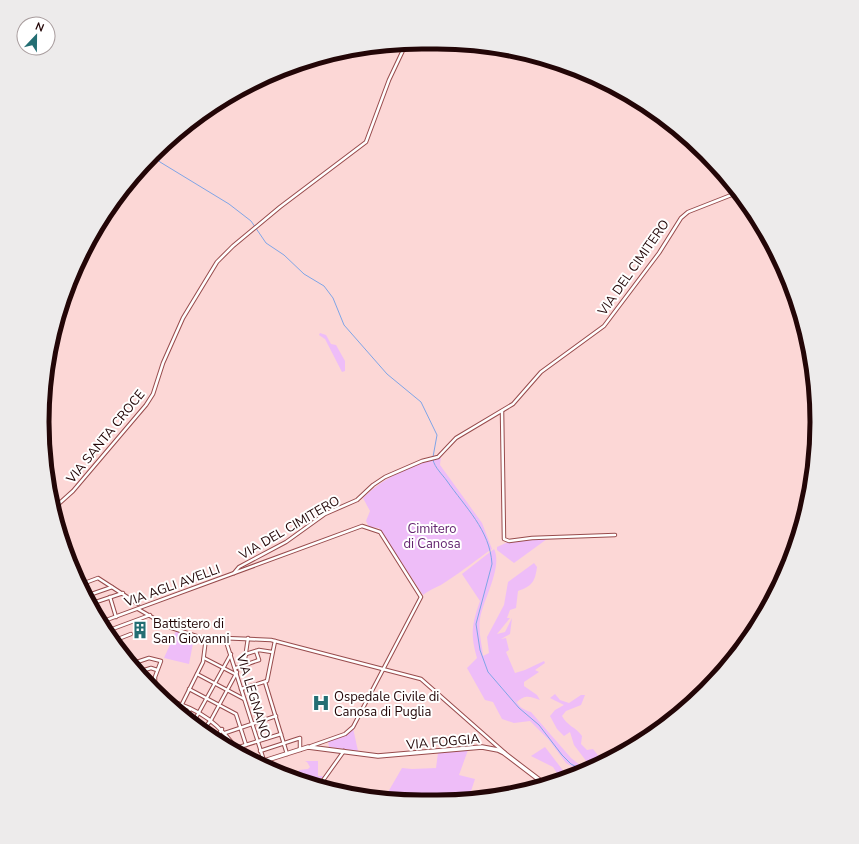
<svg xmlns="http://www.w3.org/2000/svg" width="859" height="844" font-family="'Nunito Sans',sans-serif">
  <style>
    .green { fill: #eebdf8 }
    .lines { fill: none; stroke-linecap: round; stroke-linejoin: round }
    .stream { stroke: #7fa5e7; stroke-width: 1 }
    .minor-casing { stroke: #974b4c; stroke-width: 4.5 }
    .major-casing { stroke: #974b4c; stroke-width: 5.5 }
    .minor { stroke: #fff; stroke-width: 2.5 }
    .major { stroke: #fff; stroke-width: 3.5 }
    .labels { text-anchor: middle; stroke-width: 4; stroke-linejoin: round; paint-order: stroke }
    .street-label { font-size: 13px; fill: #230607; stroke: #fff }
    .park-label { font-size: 13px; fill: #63246f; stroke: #fff }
    .poi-label { font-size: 13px; fill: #230607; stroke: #fff; text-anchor: start }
    .rim { fill: none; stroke: #230607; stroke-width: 5 }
  </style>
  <rect width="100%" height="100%" fill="#fcd7d6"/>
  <g class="green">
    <path d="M320 333 326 335 331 344 336 345 345 361V371L342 372 325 339 319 335Z"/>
    <path d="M441 455 440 465 482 523 492 549C478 558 463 571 447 581 439 587 430 589 423 595L381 531 379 528 369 527 366 521 370 511 363 498C377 484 392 475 410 468 420 463 431 461 441 455Z"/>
    <path d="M547 539 514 563 497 550V547L508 542Z"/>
    <path d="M494 549C503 567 483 600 480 619 478 632 482 644 483 656L489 653 487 637 504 605 508 582 534 563 537 567C535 582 532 586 518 591L516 608 510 610 507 618H510L497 634 505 632 512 618 510 634 501 639 506 638 509 650 506 652 515 673 525 670 544 661 545 663 535 670 539 672 524 682V686L537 695 540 700C530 697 526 694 517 702L515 699C518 706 523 710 531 712L571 758 585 769 590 766 574 745 570 732 564 736 557 729 550 716 555 710 564 705 550 698 555 694 560 700 569 703 581 695H585L581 705 566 711 562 716C567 726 576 727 582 736L581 744 587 750 593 749 604 763 581 772 566 763 549 740 530 721 514 723 502 719 493 702 485 700 467 668 477 658C470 634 472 624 480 601L462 574Z"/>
    <path d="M176 631 194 638 189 664 164 658Z"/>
    <path d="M353 728 358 751 329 747 328 741 348 733Z"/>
    <path d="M545 747 568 777 561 779 553 767 531 756Z"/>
    <path d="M468 750 459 775 475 779 468 800 384 799 402 768 412 769 436 768 438 753Z"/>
    <path d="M305 761H318V776H323L319 783 313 776 308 784 300 782 289 775 299 773V770L308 769 310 767 307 762Z"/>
  </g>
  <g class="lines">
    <g class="stream">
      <path d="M153 154 160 162 229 204 251 221 266 243 284 255 304 274 324 286 333 298 344 325 387 374 421 402 437 435 433 457"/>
      <path d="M433 460C435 468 442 474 447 481 465 507 490 530 492 564L476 624 480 650 488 672 519 708 539 725 562 755 571 764 584 771"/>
    </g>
    <g class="minor-casing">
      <g id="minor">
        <path d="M502 411 504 539 509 541 532 538 615 535"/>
        <path d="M53 509 73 491 146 405 153 394 163 363 183 318 217 262 233 246 280 207 366 142 389 80 406 44"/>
        <path d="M71 562 76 569 88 601"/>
        <path d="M234 573 239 567 286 542 325 514 357 500 373 485 385 477 422 461 438 457 456 438 513 404 541 372 604 326 659 253 681 218 688 212 739 192"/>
        <path d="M82 584 98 578 138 604"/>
        <path d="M86 596 112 587"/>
        <path d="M110 597 116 617"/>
        <path d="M90 604 123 593"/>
        <path d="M138 609 169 627 199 637 271 640 421 679 505 753"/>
        <path d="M101 622 362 526 380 532 421 597 353 727 345 734 311 746"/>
        <path d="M111 630 122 655"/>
        <path d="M107 631 150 615"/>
        <path d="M225 638 264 761 258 763"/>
        <path d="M113 641 131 634"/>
        <path d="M246 654 259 650 272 652"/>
        <path d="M124 657 126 659"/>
        <path d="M204 658 235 674"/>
        <path d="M131 664 149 658 161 661 155 677V690"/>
        <path d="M247 664 245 659 248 638"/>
        <path d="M236 668 259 660 256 651"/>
        <path d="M138 672 151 668 157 670"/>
        <path d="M197 674 244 699"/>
        <path d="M265 682 287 754"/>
        <path d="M189 689 236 714 246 745"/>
        <path d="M241 689 267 681 275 641"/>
        <path d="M164 699C201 709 220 724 241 755"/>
        <path d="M178 712 203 662 206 638"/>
        <path d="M186 718 190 709"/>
        <path d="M193 723 231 654"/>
        <path d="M203 730 211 720 237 672"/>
        <path d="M225 733 276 716"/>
        <path d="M216 739 222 729"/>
        <path d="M236 748 281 734"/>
        <path d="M229 749 234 746"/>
        <path d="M260 751 300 738V750"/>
        <path d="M263 762 270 768"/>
        <path d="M319 786 344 751"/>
      </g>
    </g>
    <g class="major-casing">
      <path id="major" d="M264 761 308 747 378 756 482 747 498 750 504 753 546 785"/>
    </g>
    <use href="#minor" class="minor"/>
    <use href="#major" class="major"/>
  </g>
  <defs>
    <g id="building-bare" transform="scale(1.38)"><path d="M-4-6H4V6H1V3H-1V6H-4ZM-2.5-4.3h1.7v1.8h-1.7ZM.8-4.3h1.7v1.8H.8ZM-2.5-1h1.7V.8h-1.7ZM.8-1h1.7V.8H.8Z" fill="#236e73" stroke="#fff" stroke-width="2.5" paint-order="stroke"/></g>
    <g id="hospital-bare" transform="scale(1.38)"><path d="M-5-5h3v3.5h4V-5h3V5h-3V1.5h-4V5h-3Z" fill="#236e73" stroke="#fff" stroke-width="2.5" paint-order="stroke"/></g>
  </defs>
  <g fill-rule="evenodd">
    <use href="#building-bare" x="140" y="630"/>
    <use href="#hospital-bare" x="321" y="703"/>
  </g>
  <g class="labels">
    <g class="street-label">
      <text transform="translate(633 267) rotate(-55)" y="5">VIA DEL CIMITERO</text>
      <text transform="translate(105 436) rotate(-51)" y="5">VIA SANTA CROCE</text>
      <text transform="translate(289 527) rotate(-30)" y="5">VIA DEL CIMITERO</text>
      <text transform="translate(172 585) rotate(-20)" y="5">VIA AGLI AVELLI</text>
      <text transform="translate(254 696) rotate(73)" y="5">VIA LEGNANO</text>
      <text transform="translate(443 741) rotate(-5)" y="5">VIA FOGGIA</text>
    </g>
    <g class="park-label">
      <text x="432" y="533">Cimitero<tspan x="432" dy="15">di Canosa</tspan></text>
    </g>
    <g class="poi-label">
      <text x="153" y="628">Battistero di<tspan x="153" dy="15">San Giovanni</tspan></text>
      <text x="334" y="701">Ospedale Civile di<tspan x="334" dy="15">Canosa di Puglia</tspan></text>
    </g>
  </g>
  <path d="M0 0H859V844H0ZM422 49H437A373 373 0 0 1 810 422V422A373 373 0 0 1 437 795H422A373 373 0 0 1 49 422V422A373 373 0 0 1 422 49Z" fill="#edebeb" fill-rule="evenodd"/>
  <path class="rim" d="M422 49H437A373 373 0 0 1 810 422V422A373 373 0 0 1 437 795H422A373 373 0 0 1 49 422V422A373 373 0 0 1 422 49Z"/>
  <g transform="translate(36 36) rotate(22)"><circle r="19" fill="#ffffff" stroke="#a79b9c"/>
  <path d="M0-3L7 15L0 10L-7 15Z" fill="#236e73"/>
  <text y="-6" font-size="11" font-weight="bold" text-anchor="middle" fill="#230607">N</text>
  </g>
</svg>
